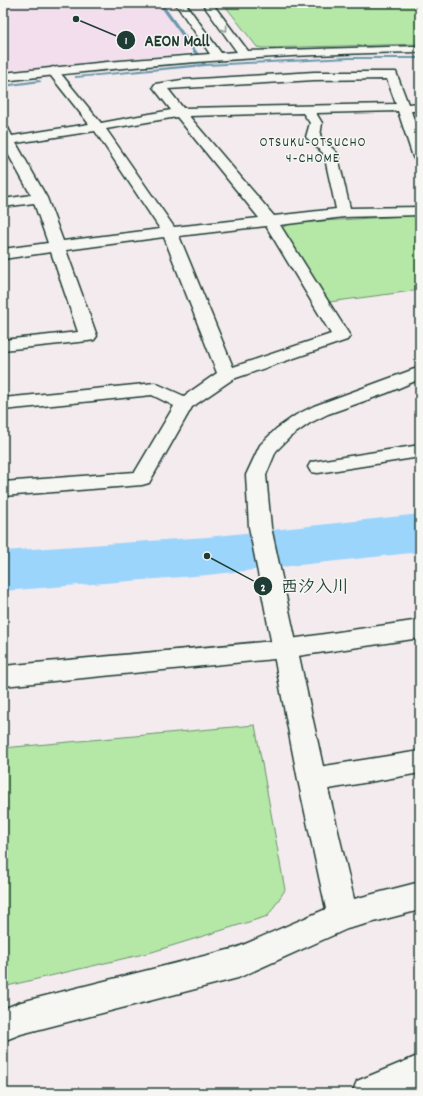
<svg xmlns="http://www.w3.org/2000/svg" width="423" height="1096" font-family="Dekko,'Klee One',sans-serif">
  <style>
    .built { fill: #f2deec }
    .green { fill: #b5e7a7; stroke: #6a926e }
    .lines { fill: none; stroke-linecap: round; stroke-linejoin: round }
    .stream { fill: #6a98ac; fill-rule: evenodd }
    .river { fill: #9cd5fc; fill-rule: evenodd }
    .street-casing { stroke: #1f3d34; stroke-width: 3 }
    .secondary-casing { stroke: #1f3d34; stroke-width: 3 }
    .street { fill: #f6f6f2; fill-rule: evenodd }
    .secondary { fill: #f6f6f2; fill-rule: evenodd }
    .oneway { stroke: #8a9a93 }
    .labels { text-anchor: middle; stroke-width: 3; stroke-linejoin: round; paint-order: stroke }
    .far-neighbourhood-label { font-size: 14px; letter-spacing: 1px; fill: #1f3d34; stroke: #f6f6f2 }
    .leader { fill: none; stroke: #1f3d34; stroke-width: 1.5 }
    .callout-dot { fill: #1f3d34; stroke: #f6f6f2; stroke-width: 1.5 }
    .mark-label { font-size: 12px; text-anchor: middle; font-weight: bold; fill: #fff }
    .callout-label { font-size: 17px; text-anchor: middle; font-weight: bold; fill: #1f3d34; stroke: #f6f6f2; stroke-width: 3; stroke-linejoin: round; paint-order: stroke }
  </style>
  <rect width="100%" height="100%" fill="#f4ebef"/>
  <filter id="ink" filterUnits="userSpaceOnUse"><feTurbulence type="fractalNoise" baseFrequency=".025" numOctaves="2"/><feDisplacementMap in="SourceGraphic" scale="8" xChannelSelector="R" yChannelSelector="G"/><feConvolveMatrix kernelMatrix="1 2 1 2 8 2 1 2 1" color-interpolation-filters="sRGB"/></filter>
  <g filter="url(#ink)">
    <path class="built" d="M3 3H163L193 48 184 53 3 71Z"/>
    <g class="green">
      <path d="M223 3H420V44L263 48 257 47Z"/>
      <path d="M420 215V290L329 302 282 228 290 223Z"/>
      <path d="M255 725 285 890 268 916 152 952 3 987V748Z"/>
    </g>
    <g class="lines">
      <g class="stream">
        <path d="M158 3H162L206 64 349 57H420V59H349L206 66 75 78V76H77L202 64Z"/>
        <path d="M39 80 41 81V82L3 87V85Z"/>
      </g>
      <path class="river" d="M420 514V552L207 575 3 591V551L207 537Z"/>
      <g class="street-casing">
        <g id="street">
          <path d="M53 67 57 69 101 123 171 110 153 87 155 84 182 80 314 72H396L408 104 420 103V111H411L420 138V161L415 160 413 157 398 111 316 113 322 123 320 136 337 153 350 208 420 207V215L344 217 280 225 350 336 347 340 233 379 192 407 149 483 142 485 3 496V482L135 472 174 406 152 395 3 410V398L155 383 184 396 217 373 164 237 66 250 97 336 94 340 88 341 3 350V340L78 332 51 252 3 259V249L48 243 34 203 3 207V199L31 195 3 145V127L8 128 12 136 89 124 47 71 49 69ZM387 79 396 104 183 108 168 89 314 80ZM303 113 310 123 306 137 324 154 336 209 274 216 189 116ZM177 117 259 218 174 227 106 129ZM95 131 160 229 63 241 47 198 16 143ZM266 226 331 334 233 367 179 236Z"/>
          <path d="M420 445V457L318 473 311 472 308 467 311 462 318 461Z"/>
          <path d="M420 620V638L284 658 3 686V666L284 640Z"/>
          <path d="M420 751V773L312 792 302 788 298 780 302 772 312 768Z"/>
          <path d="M420 1055V1089L410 1093H352L357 1081Z"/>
        </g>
      </g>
      <g class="secondary-casing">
        <g id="secondary">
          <path d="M175 3H185L221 53 237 52 202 3H212L248 51 420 46V52C280 54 142 64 3 81V73L107 62 210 54Z"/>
          <path d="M420 367V379L387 393 328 414 310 423 290 437 276 451 266 475 271 527 326 780 354 899 420 882V910L347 929 238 978 21 1034 3 1041V1009L21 1002 236 948 326 909 298 780 259 578 249 527 246 475 260 445 276 429 296 415 314 406Z"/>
        </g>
      </g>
      <use href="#street" class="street"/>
      <use href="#secondary" class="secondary"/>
    </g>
    <defs><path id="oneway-chevron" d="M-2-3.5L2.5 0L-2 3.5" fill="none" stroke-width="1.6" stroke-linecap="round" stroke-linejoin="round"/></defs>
    <use class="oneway" href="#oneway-chevron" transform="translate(225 29) rotate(54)"/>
  </g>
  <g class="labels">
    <g class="far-neighbourhood-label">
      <text x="313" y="146">OTSUKU-OTSUCHO<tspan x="313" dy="16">4-CHOME</tspan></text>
    </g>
  </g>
  <path class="leader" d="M76 19L126 40M207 556L263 586"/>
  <g class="callout-dot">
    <circle cx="76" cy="19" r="4"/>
    <circle cx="207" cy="556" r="4"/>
    <circle cx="126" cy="40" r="10"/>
    <circle cx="263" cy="586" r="10"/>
  </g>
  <g class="mark-label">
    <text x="126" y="44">1</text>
    <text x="263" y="591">2</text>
  </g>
  <g class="callout-label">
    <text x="177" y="46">AEON Mall</text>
    <text x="315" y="592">西汐入川</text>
  </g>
  <rect width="423" height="1096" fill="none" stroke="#f6f6f2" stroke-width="16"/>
  <rect x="8" y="8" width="407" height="1080" fill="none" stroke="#1f3d34" stroke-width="1.5" filter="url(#ink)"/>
</svg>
